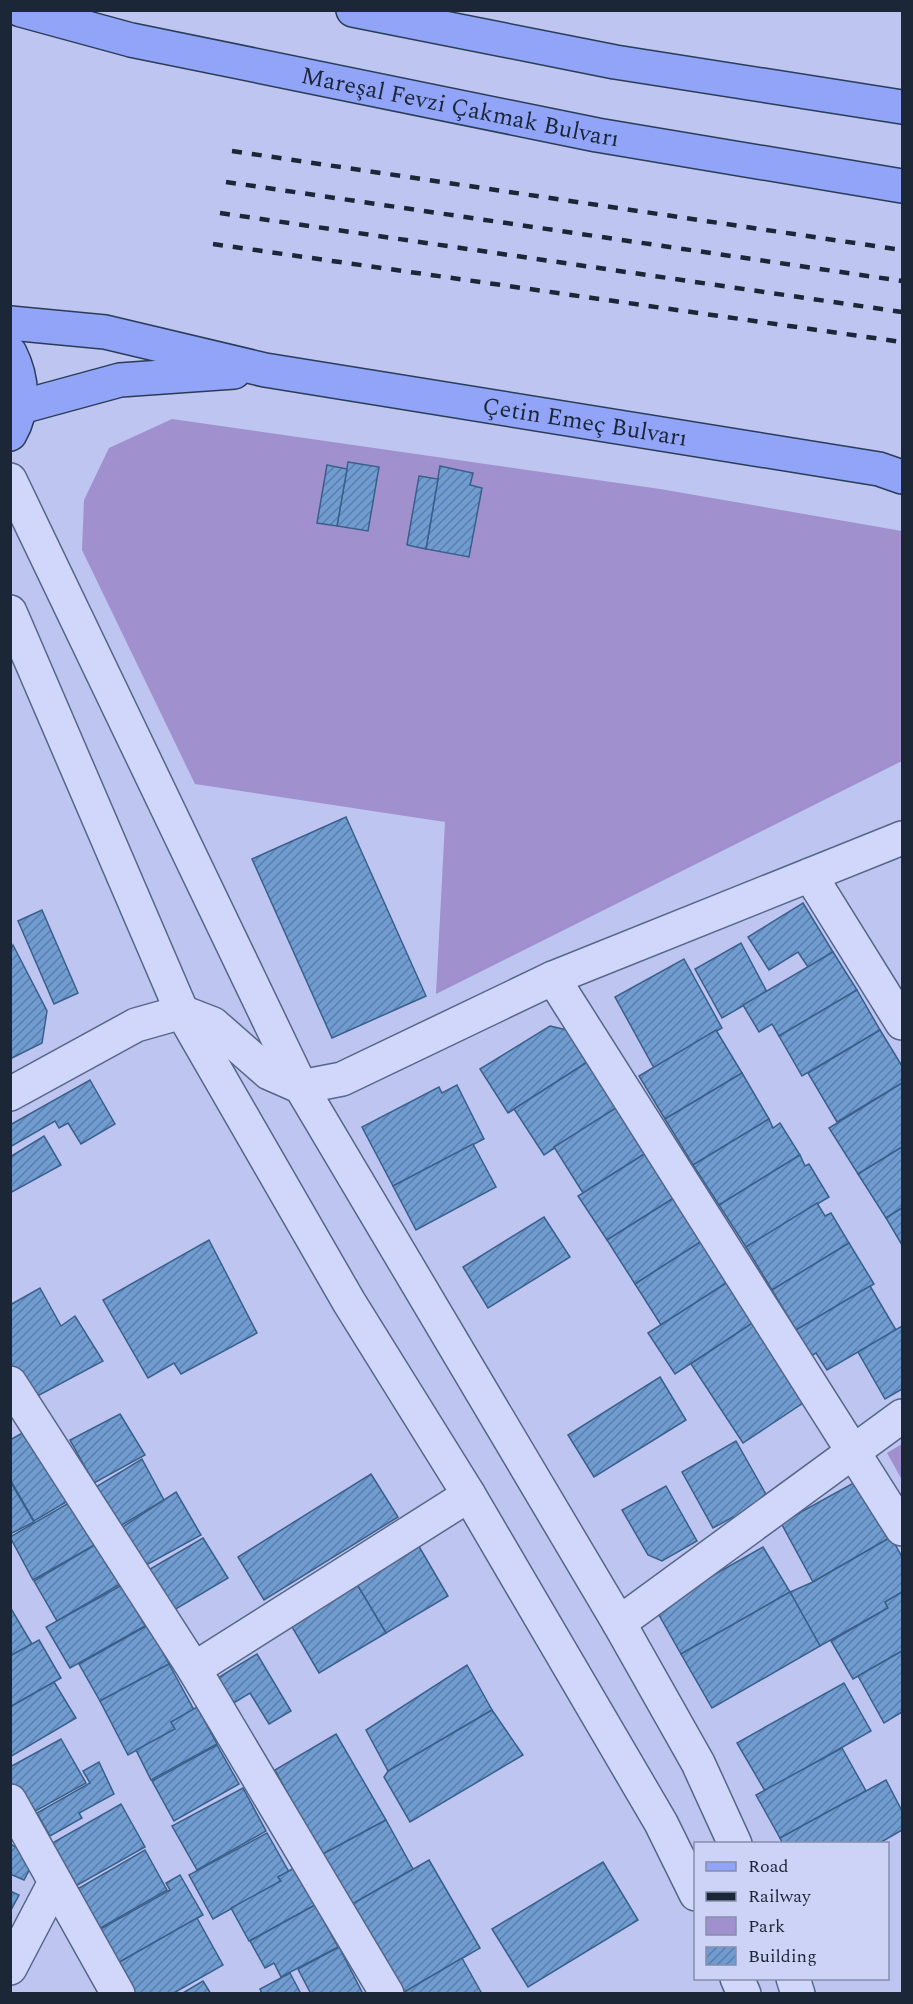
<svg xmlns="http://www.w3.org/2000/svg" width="913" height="2004" font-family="Spectral,serif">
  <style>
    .green { fill: #a090ce }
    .building { fill: url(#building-hatch); stroke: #3a5f89; stroke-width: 1.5 }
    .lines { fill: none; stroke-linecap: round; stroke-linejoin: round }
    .minor-casing { stroke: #556789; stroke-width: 36 }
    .major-casing { stroke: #2a3c56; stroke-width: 36 }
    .minor { stroke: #d0d7fb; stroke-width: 33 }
    .major { stroke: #91a4f7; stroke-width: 33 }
    .rail { stroke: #1b2637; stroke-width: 4.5; stroke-dasharray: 10 10; stroke-linecap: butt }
    .labels { text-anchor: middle; stroke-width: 6; stroke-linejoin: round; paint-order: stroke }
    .street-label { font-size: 24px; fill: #1b2637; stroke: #cdd3f7 }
  </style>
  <defs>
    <pattern id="building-hatch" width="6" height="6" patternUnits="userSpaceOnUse" patternTransform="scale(1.5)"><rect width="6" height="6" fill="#709cd1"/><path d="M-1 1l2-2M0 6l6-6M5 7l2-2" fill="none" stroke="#5b7faa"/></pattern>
  </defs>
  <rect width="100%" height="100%" fill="#bdc5f0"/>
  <g class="green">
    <path d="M172 419 660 489 902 531V761L436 994 445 822 195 784 82 550 84 500 109 448Z"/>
    <path d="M902 1444V1480L887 1453Z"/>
  </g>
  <g class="building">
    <path d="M348 462 379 467 368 531 337 526Z"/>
    <path d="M327 465 347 469 337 526 317 523Z"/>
    <path d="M440 466 473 473 470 485 482 488 469 557 426 549Z"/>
    <path d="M419 476 438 479 426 549 407 545Z"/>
    <path d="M346 817 426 996 332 1038 252 859Z"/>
    <path d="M803 903 833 952 808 967 798 952 769 970 748 937Z"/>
    <path d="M42 910 78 993 54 1004 18 921Z"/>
    <path d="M741 943 767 992 722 1018 695 969Z"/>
    <path d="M13 945 47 1011 42 1043 10 1059V953Z"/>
    <path d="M833 952 857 990 779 1036 772 1024 759 1032 743 1005Z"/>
    <path d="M684 959 722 1028 654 1068 615 997Z"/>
    <path d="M857 990 880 1030 802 1076 779 1036Z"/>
    <path d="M550 1026 567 1030 589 1061 508 1113 480 1069Z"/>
    <path d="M716 1030 742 1073 665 1119 639 1076Z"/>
    <path d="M880 1030 902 1066V1083L837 1122 808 1073Z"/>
    <path d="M589 1061 619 1106 544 1155 514 1109Z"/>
    <path d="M742 1073 769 1119 693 1165 665 1119Z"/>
    <path d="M90 1080 115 1124 81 1144 68 1123 59 1128 55 1121 10 1147V1125Z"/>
    <path d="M902 1083V1147L858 1174 829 1128Z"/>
    <path d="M457 1085 484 1139 393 1186 362 1127 439 1087 442 1093Z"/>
    <path d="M619 1106 649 1151 583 1193 554 1147Z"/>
    <path d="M769 1119 773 1128 780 1123 800 1155 719 1205 693 1165Z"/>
    <path d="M44 1136 61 1165 10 1193V1157Z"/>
    <path d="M473 1144 496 1187 416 1230 393 1186Z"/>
    <path d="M902 1147V1208L886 1218 858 1174Z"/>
    <path d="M649 1151 677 1196 607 1240 578 1196Z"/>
    <path d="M800 1155 805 1166 809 1164 829 1197 746 1247 719 1205Z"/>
    <path d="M677 1196 705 1239 635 1284 607 1240Z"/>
    <path d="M817 1203 825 1216 831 1213 849 1243 772 1290 746 1247Z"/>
    <path d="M902 1208V1245L886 1218Z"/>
    <path d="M544 1217 570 1257 488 1308 463 1267Z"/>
    <path d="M705 1239 731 1280 661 1325 635 1284Z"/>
    <path d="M209 1240 257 1333 181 1374 174 1363 148 1378 103 1300Z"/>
    <path d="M849 1243 874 1284 796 1330 772 1290Z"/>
    <path d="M731 1280 757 1320 675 1374 648 1333Z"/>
    <path d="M870 1286 896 1330 827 1370 816 1353 811 1356 796 1330Z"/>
    <path d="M40 1288 61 1326 75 1316 103 1361 30 1400 10 1367V1305Z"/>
    <path d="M757 1320 809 1399 743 1443 691 1364Z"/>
    <path d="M902 1326V1389L885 1399 858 1352Z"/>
    <path d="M660 1377 686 1420 594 1477 568 1435Z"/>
    <path d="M120 1414 145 1455 94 1483 70 1440Z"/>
    <path d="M33 1427 73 1498 34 1521 10 1479V1440Z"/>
    <path d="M736 1441 772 1505 736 1524 733 1517 713 1528 682 1472Z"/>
    <path d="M142 1459 164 1500 110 1532 86 1493Z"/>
    <path d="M371 1474 398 1517 264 1600 238 1557Z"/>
    <path d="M859 1480 891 1537 813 1582 781 1523Z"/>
    <path d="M10 1481 34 1522 10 1534Z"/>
    <path d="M666 1486 697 1541 662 1561 648 1555 622 1510Z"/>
    <path d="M176 1492 201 1535 139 1569 118 1530Z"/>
    <path d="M74 1500 98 1543 33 1580 10 1537Z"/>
    <path d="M891 1537 902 1557V1592L885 1602 888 1608 820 1646 790 1592 813 1582Z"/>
    <path d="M203 1538 228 1578 164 1616 140 1575Z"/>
    <path d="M414 1538 448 1596 386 1633 351 1575Z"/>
    <path d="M98 1543 122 1583 57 1621 34 1581Z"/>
    <path d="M763 1547 790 1592 681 1654 655 1608Z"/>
    <path d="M355 1581 386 1633 319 1673 288 1620Z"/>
    <path d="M122 1585 145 1626 70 1668 46 1627Z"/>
    <path d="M790 1592 820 1646 712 1708 681 1654Z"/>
    <path d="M902 1592V1651L853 1679 831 1641 888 1608 885 1602Z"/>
    <path d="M10 1607 32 1644 10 1656Z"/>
    <path d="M148 1625 169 1664 100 1701 79 1664Z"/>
    <path d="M39 1640 61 1678 10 1707V1656Z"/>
    <path d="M902 1651V1712L884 1723 858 1676Z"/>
    <path d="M257 1654 291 1711 269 1724 250 1693 232 1704 216 1679Z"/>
    <path d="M169 1664 194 1710 171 1722 175 1729 128 1755 100 1701Z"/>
    <path d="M467 1665 492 1710 388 1771 366 1730Z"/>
    <path d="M54 1682 76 1718 10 1757V1707Z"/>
    <path d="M844 1683 871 1731 765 1791 737 1743Z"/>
    <path d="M197 1707 217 1744 151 1780 136 1750 175 1729 171 1722Z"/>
    <path d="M492 1710 523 1755 410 1822 384 1777 388 1771Z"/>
    <path d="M336 1734 386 1820 321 1855 275 1770Z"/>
    <path d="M61 1739 86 1783 21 1819 10 1800V1767Z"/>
    <path d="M217 1745 239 1784 174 1821 152 1781Z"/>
    <path d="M842 1748 866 1791 780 1838 756 1795Z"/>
    <path d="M99 1762 114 1794 79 1813 82 1818 50 1836 37 1813 90 1783 83 1771Z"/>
    <path d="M886 1780 902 1811V1830L878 1844H783L780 1838Z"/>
    <path d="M243 1788 266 1831 197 1870 172 1826Z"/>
    <path d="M121 1804 145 1847 74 1887 49 1845Z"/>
    <path d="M386 1820 413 1869 349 1906 321 1855Z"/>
    <path d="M267 1833 289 1872 278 1877 281 1881 213 1919 189 1875Z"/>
    <path d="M10 1844 36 1857 24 1880 10 1874Z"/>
    <path d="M145 1850 167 1890 97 1930 74 1891Z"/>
    <path d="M429 1860 480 1948 401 1994 349 1906Z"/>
    <path d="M603 1862 638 1920 528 1987 492 1929Z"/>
    <path d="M294 1868 315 1905 249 1941 231 1908 281 1881 278 1877Z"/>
    <path d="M180 1875 203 1915 116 1964 97 1931 170 1890 166 1883Z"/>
    <path d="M10 1891 19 1895 10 1912Z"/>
    <path d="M315 1905 338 1947 281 1977 274 1963 265 1968 250 1941Z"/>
    <path d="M197 1918 223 1965 172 1994H132L116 1964Z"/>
    <path d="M339 1947 363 1994H311L298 1969Z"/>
    <path d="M462 1958 482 1994H401Z"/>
    <path d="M290 1973 301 1994H262L260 1989Z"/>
    <path d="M203 1981 211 1994H181Z"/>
  </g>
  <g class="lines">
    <g class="minor-casing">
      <g id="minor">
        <path d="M10 480 301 1087 619 1623 698 1763 735 1844"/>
        <path d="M10 612 182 1012 349 1302 469 1495 661 1823 696 1894"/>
        <path d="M810 875 902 1023"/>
        <path d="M553 978 902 1529"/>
        <path d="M10 1094 136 1025 182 1012 213 1024 269 1073 301 1087 342 1079 553 978 902 838"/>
        <path d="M10 1383 194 1669 387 1994"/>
        <path d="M619 1623 902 1416"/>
        <path d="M194 1669 469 1495"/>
        <path d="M10 1801 118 1994"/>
        <path d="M10 1968 55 1882"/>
        <path d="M737 1978 744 1994"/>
        <path d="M793 1978 798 1994"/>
      </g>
    </g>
    <g class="major-casing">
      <g id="major">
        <path id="s1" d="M21 10 131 40 597 135 902 186"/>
        <path d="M353 10 615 62 902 107"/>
        <path id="s2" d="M10 323 105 332 265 370 879 469 902 477"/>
        <path d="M10 353C23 379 25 408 10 434"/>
        <path d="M21 407 120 380 234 372"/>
      </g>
    </g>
    <use href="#minor" class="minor"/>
    <use href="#major" class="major"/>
    <g class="rail">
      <path d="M232 151 902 250"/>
      <path d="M226 182 902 281"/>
      <path d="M220 213 902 312"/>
      <path d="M213 244 902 342"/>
    </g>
  </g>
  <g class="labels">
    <g class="street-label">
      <text dy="8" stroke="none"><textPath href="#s1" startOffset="450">Mareşal Fevzi Çakmak Bulvarı</textPath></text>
      <text dy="8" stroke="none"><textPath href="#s2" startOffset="584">Çetin Emeç Bulvarı</textPath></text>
    </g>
  </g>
  <rect width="913" height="2004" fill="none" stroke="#1b2637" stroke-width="24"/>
  <rect x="694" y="1842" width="195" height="138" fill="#cdd3f7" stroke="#868eaa" stroke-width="1.5"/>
  <rect x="706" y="1862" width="30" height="9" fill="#91a4f7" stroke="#868eaa" stroke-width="1.5"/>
  <text x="748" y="1872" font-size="18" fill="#1b2637">Road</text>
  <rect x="706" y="1892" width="30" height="9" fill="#1b2637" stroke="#868eaa" stroke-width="1.5"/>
  <text x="748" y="1902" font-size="18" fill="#1b2637">Railway</text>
  <rect x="706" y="1917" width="30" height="18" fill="#a090ce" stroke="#868eaa" stroke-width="1.5"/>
  <text x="748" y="1932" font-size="18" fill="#1b2637">Park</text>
  <rect x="706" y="1947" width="30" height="18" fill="url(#building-hatch)" stroke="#868eaa" stroke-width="1.5"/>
  <text x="748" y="1962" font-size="18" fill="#1b2637">Building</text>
</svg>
